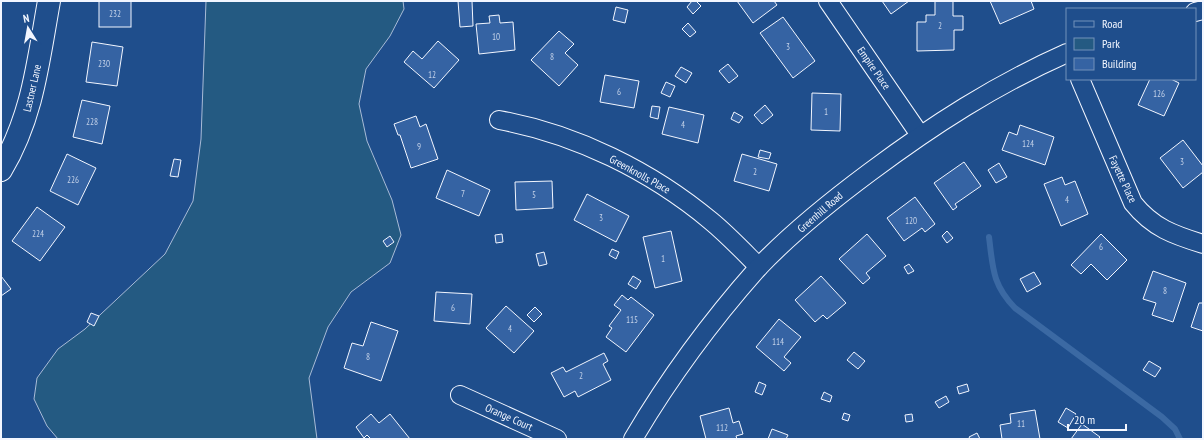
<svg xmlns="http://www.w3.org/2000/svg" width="1204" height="440" font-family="'PT Sans Narrow',sans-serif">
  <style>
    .green { fill: #245a82; stroke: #a8bbd7 }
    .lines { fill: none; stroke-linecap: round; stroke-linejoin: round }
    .stream { stroke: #3b69a3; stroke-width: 6 }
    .building { fill: #3563a3; stroke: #f2f6ff }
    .minor-casing { stroke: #f2f6ff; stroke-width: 20 }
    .tertiary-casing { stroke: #f2f6ff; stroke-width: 24 }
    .minor { stroke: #1f4e8c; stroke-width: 18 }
    .tertiary { stroke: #1f4e8c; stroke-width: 22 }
    .labels { text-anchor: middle; stroke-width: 3; stroke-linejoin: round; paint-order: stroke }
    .number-label { font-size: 9px; fill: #c3d1e8 }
    .street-label { font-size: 11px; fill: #f2f6ff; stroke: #1f4e8c }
  </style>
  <rect width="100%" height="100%" fill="#1f4e8c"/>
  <path class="green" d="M206 1H403L404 9 390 36 366 69 359 104 367 141 392 200 401 235 390 263 351 292 328 327 309 378 317 439H58L47 426 34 399 37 378 58 349 85 329 165 254 193 201 201 139Z"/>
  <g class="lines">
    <path class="stream" d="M989 237C993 268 992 284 1015 308L1162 417 1175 429 1180 439"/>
  </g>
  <g class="building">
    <rect x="99" y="1" width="32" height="26"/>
    <path d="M458 1H472L473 26 460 27Z"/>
    <path d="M692 1H696L701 6 693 14 687 7Z"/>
    <path d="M737 1H774L777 5 753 23Z"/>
    <path d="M882 1H909L891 14Z"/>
    <path d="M935 1H953V16H963V30H954V50L917 51V22H926V15H935Z"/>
    <path d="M990 1H1031L1034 9 1000 24Z"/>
    <path d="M616 7 628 10 625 23 613 20Z"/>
    <path d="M499 15 500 23 513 22 515 50 479 54 476 24 490 23 489 16Z"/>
    <path d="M783 17 815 61 793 78 760 33Z"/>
    <path d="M688 23 696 32 690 37 682 29Z"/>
    <path d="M559 31 574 44 565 53 578 65 559 86 531 60Z"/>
    <path d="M438 41 459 60 434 88 404 62 413 51 422 59Z"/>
    <path d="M92 42 123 47 117 86 86 82Z"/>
    <path d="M728 64 738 76 729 83 719 71Z"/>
    <path d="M681 67 692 73 686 83 675 76Z"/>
    <path d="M605 75 639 81 634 108 600 102Z"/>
    <path d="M1150 79H1171L1179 83 1164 116 1138 105Z"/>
    <path d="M666 82 675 86 670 97 661 93Z"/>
    <path d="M812 93 841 94 840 131 811 130Z"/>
    <path d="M82 100 110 106 102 144 73 137Z"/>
    <path d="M765 105 773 115 762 124 754 115Z"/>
    <path d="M652 106 660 107 658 119 650 117Z"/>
    <path d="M669 107 704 115 698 143 662 134Z"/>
    <path d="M734 112 743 117 739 123 731 119Z"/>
    <path d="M416 116 420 127 426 124 438 159 411 168 400 135H398L394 124Z"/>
    <path d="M1020 125 1054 137 1045 165 1002 150 1009 132 1017 135Z"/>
    <path d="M1183 140 1203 166V172L1183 188 1160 158Z"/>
    <path d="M760 150 771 153 769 159 758 157Z"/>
    <path d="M67 154 96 168 78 205 50 191Z"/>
    <path d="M742 154 777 164 769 191 734 181Z"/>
    <path d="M174 159 181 160 178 177 170 176Z"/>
    <path d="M964 162 981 186 955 204 957 207 953 210 934 183Z"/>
    <path d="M999 163 1007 177 996 183 988 170Z"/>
    <path d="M447 170 490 190 479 216 436 198Z"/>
    <path d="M1062 177 1065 185 1075 181 1088 214 1061 226 1044 184Z"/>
    <path d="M552 181 553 208 516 210 515 182Z"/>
    <path d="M587 194 629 216 616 242 574 220Z"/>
    <path d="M915 197 935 224 925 232 922 228 904 241 887 218Z"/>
    <path d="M37 207 65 227 40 261 12 241Z"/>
    <path d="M671 231 682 281 655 288 643 237Z"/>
    <path d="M947 231 953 238 947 243 942 236Z"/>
    <path d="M502 234 503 242 496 243 495 235Z"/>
    <path d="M867 234 886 256 866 273 870 278 863 284 839 259Z"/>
    <path d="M1101 234 1127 260 1107 280 1091 264 1081 274 1071 265Z"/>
    <path d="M390 236 394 242 387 247 383 241Z"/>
    <path d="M612 249 619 252 616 259 609 255Z"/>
    <path d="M544 252 547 264 539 266 536 254Z"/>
    <path d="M909 264 914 271 908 274 904 267Z"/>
    <path d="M1153 271 1186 283 1173 322 1152 315 1156 303 1143 299Z"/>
    <path d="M1034 272 1041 284 1027 292 1020 279Z"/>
    <path d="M1 276 11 289 1 296Z"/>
    <path d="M633 276 641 281 636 289 628 284Z"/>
    <path d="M821 276 846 303 827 319 823 315 815 322 795 300Z"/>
    <path d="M436 292 472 294 470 324 434 321Z"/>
    <path d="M622 295 628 300 631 297 654 315 626 352 606 337 612 328 609 326 621 310 614 305Z"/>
    <path d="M1199 303H1203V331L1191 327Z"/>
    <path d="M506 306 534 331 514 353 486 328Z"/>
    <path d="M535 307 542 314 534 322 527 315Z"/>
    <path d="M91 313 99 316 94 326 87 322Z"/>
    <path d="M779 319 801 337 784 357 791 363 784 371 756 347Z"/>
    <path d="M371 322 398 331 381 381 344 368 352 343 363 346Z"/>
    <path d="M854 352 865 361 858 369 847 360Z"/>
    <path d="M604 353 608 361 603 364 611 380 578 397 575 391 564 397 551 373 563 367 566 372Z"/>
    <path d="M1149 361 1161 368 1155 377 1143 370Z"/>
    <path d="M759 382 766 385 762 395 755 392Z"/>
    <path d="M967 384 969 391 959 394 957 387Z"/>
    <path d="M824 392 832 396 830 402 821 399Z"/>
    <path d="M946 396 949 402 939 408 935 402Z"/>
    <path d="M729 408 733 423 739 421 743 434 736 436 737 439H706L700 416Z"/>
    <path d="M1066 408 1076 414 1068 428 1058 422Z"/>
    <path d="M1035 410 1040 439H1002L1000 425 1011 423 1010 414Z"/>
    <path d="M844 413 850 415 848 421 842 419Z"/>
    <path d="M371 414 379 423 390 414 410 439H371L367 435 364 438 356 427Z"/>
    <path d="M912 414 913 421 906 422 905 415Z"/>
    <path d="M1082 424 1100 437 1098 439H1071Z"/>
    <path d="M772 429 788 435 786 439H768Z"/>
    <path d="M977 433 980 439H970L969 437Z"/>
  </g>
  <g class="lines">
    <g class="minor-casing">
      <g id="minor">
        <path d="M828 1 920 135"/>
        <path d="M1195 12 1203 10"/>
        <path d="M1080 79 1133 203C1153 228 1174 235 1203 244"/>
        <path d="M499 120C576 134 651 171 711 221 728 235 744 252 759 267"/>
        <path d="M460 395 557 439"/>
        <path d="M633 439C669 378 711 321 758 268 792 232 831 201 870 172 933 125 995 85 1067 53"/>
      </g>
    </g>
    <g class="tertiary-casing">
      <path id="tertiary" d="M1 170C33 116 38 62 49 1"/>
    </g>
    <use href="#minor" class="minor"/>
    <use href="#tertiary" class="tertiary"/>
  </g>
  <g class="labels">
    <g class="number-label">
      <text x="115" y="17">232</text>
      <text x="940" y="29">2</text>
      <text x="496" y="40">10</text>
      <text x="788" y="50">3</text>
      <text x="552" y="60">8</text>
      <text x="104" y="67">230</text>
      <text x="432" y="78">12</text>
      <text x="619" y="95">6</text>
      <text x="1159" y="97">126</text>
      <text x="826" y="115">1</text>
      <text x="92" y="125">228</text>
      <text x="683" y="128">4</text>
      <text x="1028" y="147">124</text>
      <text x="419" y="150">9</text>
      <text x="1182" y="165">3</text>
      <text x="755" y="175">2</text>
      <text x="73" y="183">226</text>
      <text x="463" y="197">7</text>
      <text x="534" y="198">5</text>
      <text x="1067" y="203">4</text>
      <text x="601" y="221">3</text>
      <text x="911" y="224">120</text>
      <text x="38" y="237">224</text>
      <text x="1101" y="250">6</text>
      <text x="663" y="262">1</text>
      <text x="1165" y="294">8</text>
      <text x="453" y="311">6</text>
      <text x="632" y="323">115</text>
      <text x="510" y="332">4</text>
      <text x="778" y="345">114</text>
      <text x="368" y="360">8</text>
      <text x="581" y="379">2</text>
      <text x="1021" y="427">11</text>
      <text x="722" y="431">112</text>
    </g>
    <g class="street-label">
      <text transform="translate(874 68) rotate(55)" y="4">Empire Place</text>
      <text transform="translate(32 88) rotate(-77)" y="4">Lastner Lane</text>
      <text transform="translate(640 174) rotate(29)" y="4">Greenknolls Place</text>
      <text transform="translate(1123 179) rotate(65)" y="4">Fayette Place</text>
      <text transform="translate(820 212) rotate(-41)" y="4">Greenhill Road</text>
      <text transform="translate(509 417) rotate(24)" y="4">Orange Court</text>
    </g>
  </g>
  <rect width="1204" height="440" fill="none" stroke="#f2f6ff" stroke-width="4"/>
  <rect x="1066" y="8" width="130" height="72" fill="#1f4e8c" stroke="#7391ba"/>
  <rect x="1074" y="21" width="20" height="6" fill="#1f4e8c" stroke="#7391ba"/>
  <text x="1102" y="28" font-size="12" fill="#f2f6ff">Road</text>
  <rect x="1074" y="38" width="20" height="12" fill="#245a82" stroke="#7391ba"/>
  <text x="1102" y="48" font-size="12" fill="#f2f6ff">Park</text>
  <rect x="1074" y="58" width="20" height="12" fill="#3563a3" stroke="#7391ba"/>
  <text x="1102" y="68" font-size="12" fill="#f2f6ff">Building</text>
  <g transform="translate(28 28) rotate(349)" stroke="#1f4e8c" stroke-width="3" paint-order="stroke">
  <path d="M0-3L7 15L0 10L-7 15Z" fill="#f2f6ff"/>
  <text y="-6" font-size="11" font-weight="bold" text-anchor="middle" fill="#f2f6ff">N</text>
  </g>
  <path d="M1068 424v6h58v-6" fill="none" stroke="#f2f6ff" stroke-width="2"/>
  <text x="1074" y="424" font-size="12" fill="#f2f6ff" stroke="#1f4e8c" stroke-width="3" paint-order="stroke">20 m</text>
</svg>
